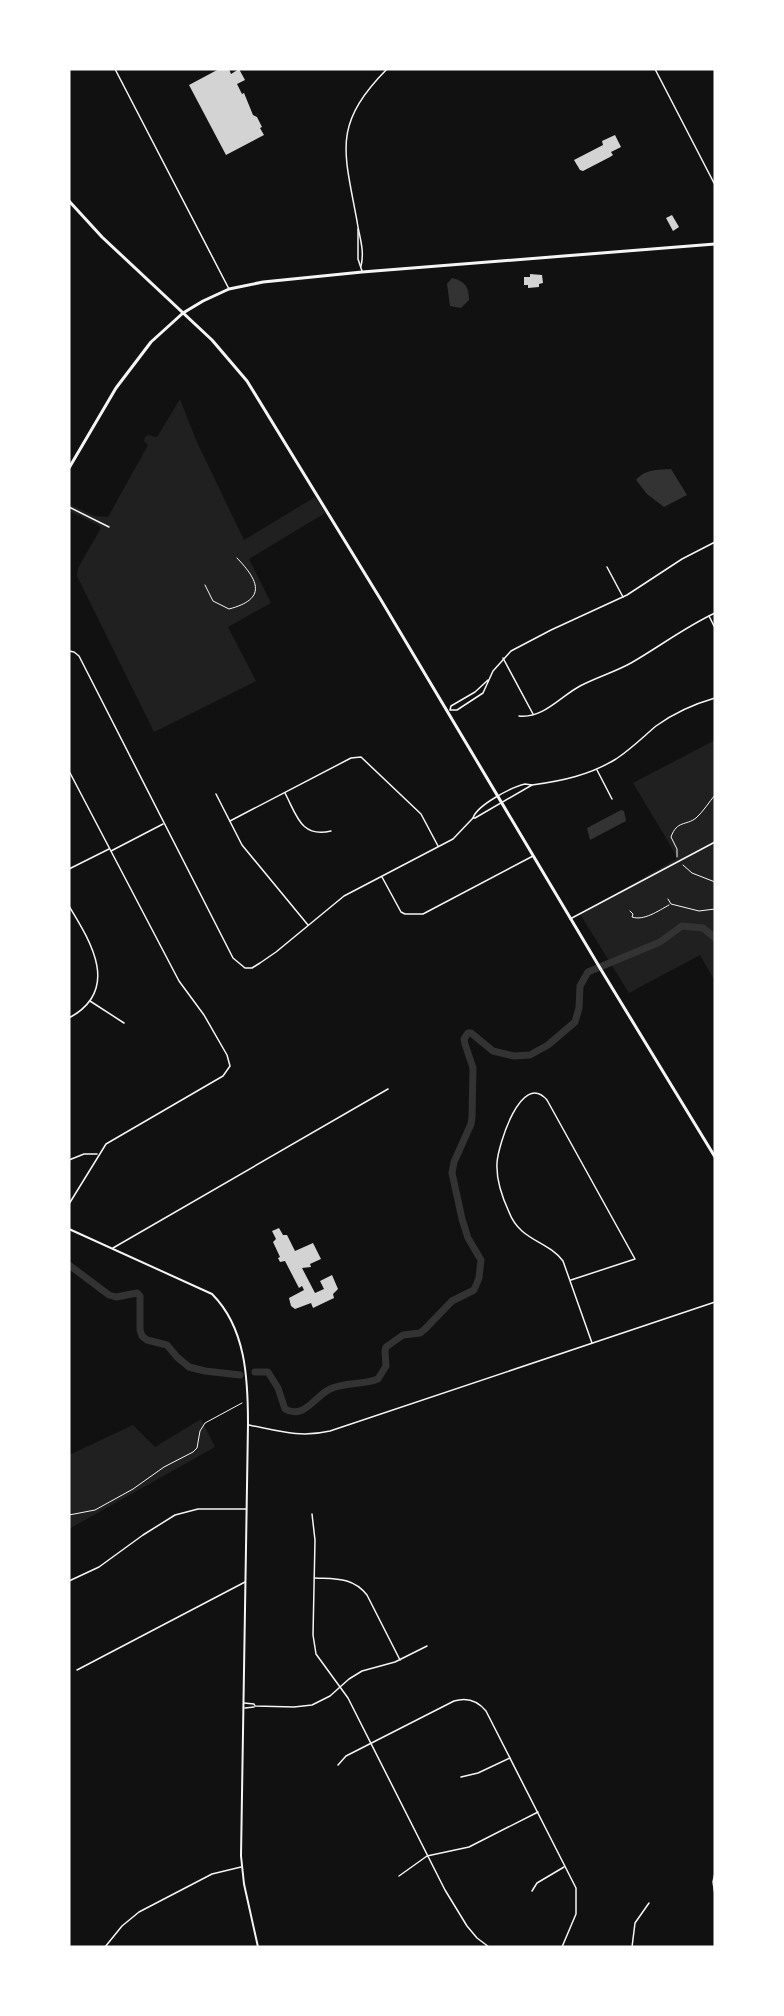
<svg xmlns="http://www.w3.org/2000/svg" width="784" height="2016" font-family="Overpass,sans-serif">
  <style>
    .green { fill: #202020 }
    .water { fill: #333 }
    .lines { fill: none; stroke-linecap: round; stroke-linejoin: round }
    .river { stroke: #333; stroke-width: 7 }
    .building { fill: #d3d3d3 }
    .path { stroke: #f5f5f5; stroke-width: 1 }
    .minor { stroke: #f5f5f5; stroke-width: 1.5 }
    .tertiary { stroke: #f5f5f5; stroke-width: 2 }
    .primary { stroke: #f5f5f5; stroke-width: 3 }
  </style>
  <rect width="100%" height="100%" fill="#111"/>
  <g class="green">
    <path d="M180 399 196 440 244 540 315 497 325 513 249 559 271 603 228 627 256 681 154 732 77 576 78 568 101 528 98 525 69 511V504L95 516 108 517 148 445 144 441 145 437 148 435 157 437Z"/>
    <path d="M715 740V981L700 955 629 993 580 914 678 858 633 783Z"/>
    <path d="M201 1419 215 1447 69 1529V1455L133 1425 155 1447Z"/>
  </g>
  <g class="water">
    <path d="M452 278C465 281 469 287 469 300L461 308 450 306 447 284Z"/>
    <path d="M671 469 687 495 664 507 647 494 636 480C645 469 658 470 671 469Z"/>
    <path d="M621 810 624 811 626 821 590 840 587 828Z"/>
  </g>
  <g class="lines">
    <g class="river">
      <path d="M69 1265 109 1295 116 1297 137 1293 140 1296V1330L142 1336 147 1340 167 1345 177 1357 189 1367 205 1371 240 1375"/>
      <path d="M255 1372H268L278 1388 285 1409C304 1420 315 1396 330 1389 345 1382 363 1385 378 1379L386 1366 385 1351 386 1347 403 1335 420 1333 425 1329 452 1301 474 1290 479 1278 481 1260 468 1238 462 1219 452 1173 454 1162 471 1124 472 1117 473 1068 465 1044 464 1039 468 1033H471L493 1051 514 1056 530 1055 548 1045 575 1022 579 1008 580 986 588 972 660 942 682 926 703 928 715 938"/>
    </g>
  </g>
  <g class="building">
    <path d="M219 69H229L231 74 239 69 245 80 237 84 242 94 244 93 253 115 257 117 262 127 260 128 264 135 226 155 189 85Z"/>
    <path d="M615 135 621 147 611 152 613 155 610 157 583 171 580 170 574 160 603 145 602 141Z"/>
    <path d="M672 215 679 227 673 231 666 218Z"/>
    <path d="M530 274 542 275 543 283 539 284V287L528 288V285H524V277H530Z"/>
    <path d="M279 1228 283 1235H287L295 1251 313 1243 321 1259 310 1264 311 1267 302 1268 315 1293 324 1289 320 1281 332 1275 338 1289 333 1294 334 1298 313 1308 311 1303 295 1309 291 1306 289 1298 304 1290 302 1286 299 1288 285 1261 280 1262 278 1258 280 1257 273 1242 276 1239 272 1231Z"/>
  </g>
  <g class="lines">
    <g class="path">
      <path d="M205 585 213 601 229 609C267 599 259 581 237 558"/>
      <path d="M677 857V849L671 837C677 820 686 826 696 818 703 812 709 802 715 795"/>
      <path d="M683 865 692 873 715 882"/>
      <path d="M668 899 671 904 699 911 715 909"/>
      <path d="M630 911 633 914 632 917C644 921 658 911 669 905"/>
      <path d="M69 1515 95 1510 133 1489 164 1467 193 1452 197 1448 200 1431 205 1423 242 1403"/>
    </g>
    <g class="minor">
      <path d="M115 69 229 289"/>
      <path d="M655 69 715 185"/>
      <path d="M358 229V259L362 271"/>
      <path d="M361 266C365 250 359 236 357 221 344 150 332 125 387 69"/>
      <path d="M69 507 109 527"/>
      <path d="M607 567 623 597"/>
      <path d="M709 616 715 628"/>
      <path d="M69 651 74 652 79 656 233 958 245 968H252L260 963 276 952 344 896 453 839 473 818"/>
      <path d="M503 658 533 714"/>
      <path d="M488 680 475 692 451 706 450 710H457L483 693 493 671 511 651 551 630 627 595 682 559 715 542"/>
      <path d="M519 716C543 719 561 696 580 686 597 677 615 672 631 663 659 647 685 627 715 613"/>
      <path d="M597 770 612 799"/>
      <path d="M69 771 179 981 204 1015 227 1055 230 1066 223 1076 106 1144 69 1204"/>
      <path d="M525 784 532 785 475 818H473C477 805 512 787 525 784Z"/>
      <path d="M532 785C562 781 590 775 616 759 631 749 643 737 656 726 674 713 694 704 715 698"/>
      <path d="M285 793C297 816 301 838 331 831"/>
      <path d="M216 794 242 845 308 925"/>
      <path d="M230 821 351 758 361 757 421 814 438 846"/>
      <path d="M111 851 163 824"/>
      <path d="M69 869 109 849"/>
      <path d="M382 877 401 912 405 914H423L533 856"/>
      <path d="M69 906C91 942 121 990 69 1018"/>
      <path d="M570 919 715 842"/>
      <path d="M90 1001 124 1023"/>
      <path d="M69 1160 84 1154H97"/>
      <path d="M113 1248 388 1089"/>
      <path d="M571 1280 635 1259 547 1100C521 1070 498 1146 497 1163 496 1180 502 1197 509 1212 520 1241 547 1240 563 1261L592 1343"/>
      <path d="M249 1425C279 1431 300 1438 330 1431L715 1302"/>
      <path d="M312 1514 315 1540 313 1635 316 1654 348 1698 445 1890 467 1926 477 1938 489 1947"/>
      <path d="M315 1578C336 1579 353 1577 367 1595L400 1660"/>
      <path d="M69 1581 99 1567 143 1535 175 1515 198 1509H246"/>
      <path d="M77 1670 245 1582"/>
      <path d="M244 1703 254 1704 255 1706 294 1707 312 1705 330 1696 349 1679 362 1671 395 1662 427 1646"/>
      <path d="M245 1708 254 1707"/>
      <path d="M338 1765 346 1756 454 1701C467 1697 478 1701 486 1711L576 1888V1914L562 1947"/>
      <path d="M461 1777 478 1773 510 1758"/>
      <path d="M715 1873 713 1882 715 1895"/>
      <path d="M399 1876 427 1856 469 1847 538 1812"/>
      <path d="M532 1891 537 1883 564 1867"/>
      <path d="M105 1947 122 1926 139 1912 212 1874 241 1867"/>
      <path d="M632 1947 635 1923 649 1903"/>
    </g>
    <path class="tertiary" d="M69 1229 212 1294C246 1328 248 1379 248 1424L241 1856 244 1884 258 1947"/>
    <g class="primary">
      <path d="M69 201 102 237 212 340 247 381 381 600 603 973 715 1157"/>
      <path d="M69 468 116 388 151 342 183 313 203 301 229 289 263 282 362 272 715 244"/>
    </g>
  </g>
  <rect width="784" height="2016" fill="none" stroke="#ffffff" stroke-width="141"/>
</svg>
